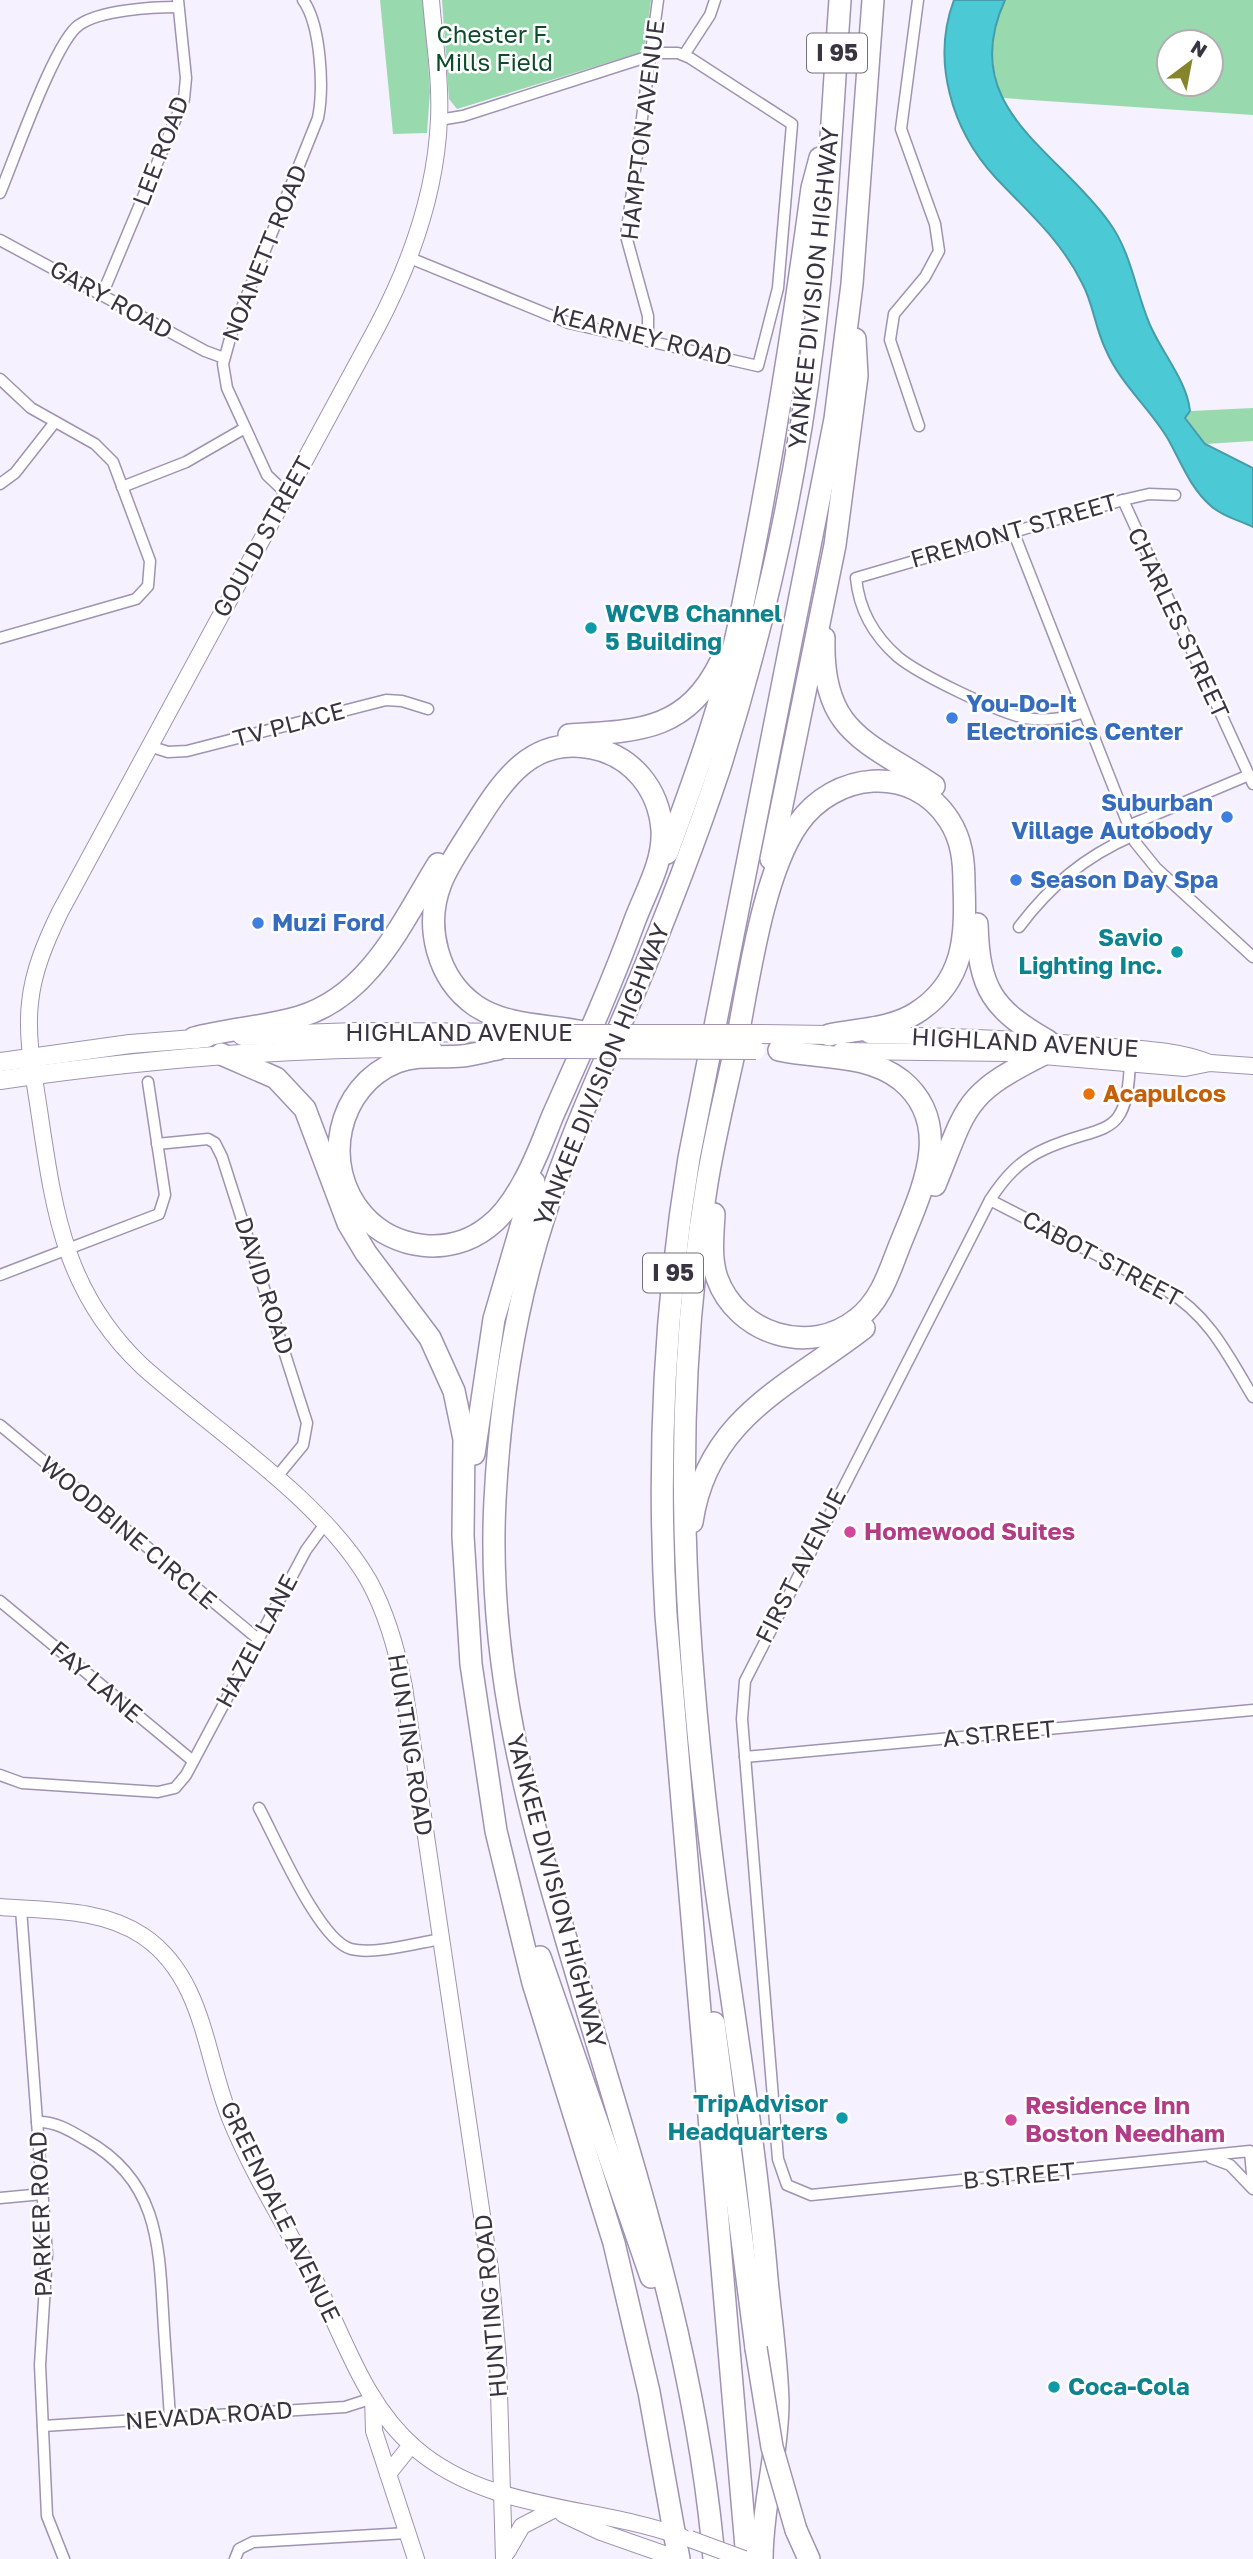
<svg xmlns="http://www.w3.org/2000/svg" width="1253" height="2559" font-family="'Golos Text',sans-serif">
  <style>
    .green { fill: #99d9ae; fill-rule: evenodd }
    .water { fill: #4bcad6; stroke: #469da9; stroke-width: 2 }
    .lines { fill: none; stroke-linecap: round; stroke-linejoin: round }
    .street-casing { stroke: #9f93b2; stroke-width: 13 }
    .secondary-casing { stroke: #9f93b2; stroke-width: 18 }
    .primary-casing { stroke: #9f93b2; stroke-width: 20 }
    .highway-casing { stroke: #9f93b2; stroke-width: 24 }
    .street { stroke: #fff; stroke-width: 10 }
    .secondary { stroke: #fff; stroke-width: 16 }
    .primary { stroke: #fff; stroke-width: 18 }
    .highway { stroke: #fff; stroke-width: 21 }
    .secondary-bridge-casing { stroke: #9f93b2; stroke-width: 18; stroke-linecap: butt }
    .primary-bridge-casing { stroke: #9f93b2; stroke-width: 20; stroke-linecap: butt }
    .highway-bridge-casing { stroke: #9f93b2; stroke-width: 24; stroke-linecap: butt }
    .secondary-bridge { stroke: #fff; stroke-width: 16 }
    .primary-bridge { stroke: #fff; stroke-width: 18 }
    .highway-bridge { stroke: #fff; stroke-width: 21 }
    .culture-dot { fill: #0f9aa8; stroke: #fff; stroke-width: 2.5 }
    .shop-dot { fill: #3f7fe0; stroke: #fff; stroke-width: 2.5 }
    .food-dot { fill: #e8710a; stroke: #fff; stroke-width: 2.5 }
    .hotel-dot { fill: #d1479c; stroke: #fff; stroke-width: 2.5 }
    .labels { text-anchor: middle; stroke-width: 5; stroke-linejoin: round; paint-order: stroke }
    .shield { fill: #fff; stroke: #74717a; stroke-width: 2 }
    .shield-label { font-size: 23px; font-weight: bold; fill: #393441 }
    .park-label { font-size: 24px; fill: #0c4c2a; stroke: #fff }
    .street-label { font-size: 24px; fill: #393441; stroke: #fff }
    .culture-label { font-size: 24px; font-weight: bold; fill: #0d838f; stroke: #fff; text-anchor: start }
    .shop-label { font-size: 24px; font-weight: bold; fill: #366cbe; stroke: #fff; text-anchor: start }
    .food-label { font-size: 24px; font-weight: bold; fill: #c56008; stroke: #fff; text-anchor: start }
    .hotel-label { font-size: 24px; font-weight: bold; fill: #b23c85; stroke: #fff; text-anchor: start }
  </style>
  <rect width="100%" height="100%" fill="#f6f1fe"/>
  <g class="green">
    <path d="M380 0H424L430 92 427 133 393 134Z"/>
    <path d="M442 0H651L645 45 639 53 457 109 449 99Z"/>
    <path d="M1005 0H1253V115L1003 98C988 66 991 32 1005 0ZM1169 42H1211V84H1169Z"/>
    <path d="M1253 408V441L1205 444 1185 417 1191 411Z"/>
  </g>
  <path class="water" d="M954 0H1005C956 107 1057 149 1109 222 1132 254 1135 290 1150 325 1162 353 1187 381 1190 411L1185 418 1205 444 1253 468V527C1239 520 1223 517 1211 506 1190 488 1181 462 1168 439 1149 407 1120 384 1105 348 1095 327 1093 303 1082 283 1061 240 1027 211 995 177 952 130 931 61 954 0Z"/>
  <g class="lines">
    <g class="street-casing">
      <g id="street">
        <path d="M918 0 901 129 935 224 939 251 925 277 894 314 890 340 919 426"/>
        <path d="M684 55 710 15 715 0"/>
        <path d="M0 193C14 160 55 41 79 25 100 10 153 7 178 7"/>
        <path d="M0 240 205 351 224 358"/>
        <path d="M410 258 569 323 758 366 778 288 792 124 690 58 678 53H659L463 116 439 120"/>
        <path d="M102 295 184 99 186 78 178 0"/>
        <path d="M648 341V316L626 236 658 0"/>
        <path d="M0 379 31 408 95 444 113 462 150 561 148 586 136 599 0 638"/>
        <path d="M0 484 15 473 55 422"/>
        <path d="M122 487 186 462 245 428"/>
        <path d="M287 494 267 475 227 388 223 364 231 335 318 118C324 88 321 25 303 0"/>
        <path d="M1123 500 1253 784"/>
        <path d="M1013 531 1135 842 1156 868 1253 957"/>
        <path d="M1083 712C1067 719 1043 721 1025 718 997 712 920 675 898 657 874 636 859 610 856 578L1123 500 1149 494 1175 495"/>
        <path d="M149 746 168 752 187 751 386 700 402 701 428 709"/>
        <path d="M1128 826 1249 775"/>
        <path d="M1019 927C1050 886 1084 857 1132 836"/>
        <path d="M1130 1059C1128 1143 1104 1122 1045 1149 1020 1160 1004 1178 990 1200L745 1681 742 1719 778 2159 787 2185 811 2195 1250 2151 1253 2186"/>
        <path d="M157 1144 208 1139 215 1143 222 1157 307 1423 303 1445 275 1479"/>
        <path d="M990 1200 1167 1291C1209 1315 1229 1357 1253 1397"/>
        <path d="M0 1275 159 1214 165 1195 148 1082"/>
        <path d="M0 1425 258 1639"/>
        <path d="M0 1601 193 1761"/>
        <path d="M745 1757 1253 1710"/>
        <path d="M0 1775 22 1783 158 1792 175 1788 186 1775 306 1550 325 1524"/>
        <path d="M259 1808C276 1839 319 1941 351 1949 374 1955 417 1943 441 1939"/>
        <path d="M21 1909 47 2254 40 2365 47 2516 64 2559"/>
        <path d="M37 2122C55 2121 71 2131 86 2140 156 2179 159 2240 163 2312 165 2348 168 2383 170 2419"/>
        <path d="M1211 2158 1230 2165 1253 2189"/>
        <path d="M0 2198 43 2194"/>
        <path d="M43 2426 345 2407 373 2398"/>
        <path d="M235 2559 239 2549 253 2542 407 2533"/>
      </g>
    </g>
    <g class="secondary-casing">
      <g id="secondary">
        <path d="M431 0C434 39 441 80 439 119 436 194 411 263 376 329L60 912C46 941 33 971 30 1003 26 1038 34 1076 39 1110 54 1211 64 1292 142 1366 212 1429 323 1500 369 1581 387 1614 397 1650 404 1687L490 2270 498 2359 504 2559"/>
        <path d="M869 1035C946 1036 1022 1039 1099 1046 1137 1049 1175 1049 1210 1063"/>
        <path d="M841 1051 1009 1053 1185 1068 1210 1063 1253 1066"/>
        <path d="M0 1907C48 1911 101 1908 143 1936 204 1977 205 2056 230 2118 252 2173 285 2224 313 2277 344 2335 363 2404 415 2448 489 2512 595 2505 682 2537"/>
        <path d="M373 2398 374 2431 416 2559"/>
        <path d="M388 2474 411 2445"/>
        <path d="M563 2514 601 2532 678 2559"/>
        <path d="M507 2552 522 2526 555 2509"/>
      </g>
    </g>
    <g class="primary-casing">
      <g id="primary">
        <path d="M759 1034 829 1035"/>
        <path d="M242 1036 357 1032 543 1033"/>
        <path d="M485 1049H564"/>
        <path d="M0 1062 130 1044 207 1038"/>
        <path d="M0 1080C144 1059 287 1047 432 1048"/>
      </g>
    </g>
    <g class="highway-casing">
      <g id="highway">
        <path d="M824 638C821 734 868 741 934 786"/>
        <path d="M569 735C639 731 687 731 721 661"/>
        <path d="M667 853C696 775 725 695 741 614 770 473 793 331 812 188L820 158"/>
        <path d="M771 859 835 545 857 376 855 339"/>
        <path d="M977 924C979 989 992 1009 1048 1041"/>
        <path d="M194 1038C228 1029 265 1027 299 1017 370 996 402 922 438 864"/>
        <path d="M498 1049C486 1051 474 1055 462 1056 440 1058 418 1054 397 1062 337 1086 320 1166 363 1215 394 1250 450 1257 488 1227 503 1216 515 1198 524 1181 536 1160 544 1137 553 1115 582 1050 611 986 635 920 646 891 664 861 662 830 659 789 632 756 592 748 531 735 502 782 474 826 463 844 449 863 441 883 424 926 437 979 476 1006 510 1028 551 1024 588 1033"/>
        <path d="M221 1054 276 1078 305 1109 348 1223 366 1253 430 1338 454 1391 464 1439 463 1536 471 1664 496 1831 533 1983 614 2243 649 2392 679 2559"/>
        <path d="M935 1185C967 1107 962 1095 1042 1055"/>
        <path d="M714 1214C713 1235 710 1258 717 1278 737 1334 810 1357 857 1319 882 1300 890 1269 901 1242 922 1190 955 1124 901 1080 866 1053 820 1059 779 1050"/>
        <path d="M474 1454 494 1319 534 1182"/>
        <path d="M692 1522C707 1418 789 1386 864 1328"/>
        <path d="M540 1957 651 2277"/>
        <path d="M714 2023 756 2348"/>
        <path d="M796 2530 809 2559"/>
        <path d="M714 2559C697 2362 638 2181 582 1993 533 1827 486 1675 495 1500 500 1403 515 1306 545 1214 569 1138 603 1066 634 993 665 919 694 845 719 770 763 631 795 488 813 343 827 229 832 114 840 0"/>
        <path d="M747 2559 666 1615C657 1461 664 1310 689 1158L835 419 852 284 873 0"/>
        <path d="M762 2559C762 2506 778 2455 778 2402 777 2361 771 2320 767 2279 756 2148 734 2019 716 1889 685 1654 668 1417 707 1183 715 1134 727 1087 737 1040 749 979 763 874 798 824 834 772 912 763 949 820 962 840 964 861 964 884 966 936 965 982 916 1013 891 1029 858 1029 829 1035"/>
      </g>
    </g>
    <use href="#street" class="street"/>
    <use href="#secondary" class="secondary"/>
    <use href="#primary" class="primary"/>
    <use href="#highway" class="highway"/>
    <g class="secondary-bridge-casing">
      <path id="secondary-bridge" d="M690 2539 744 2559"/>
    </g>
    <g class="primary-bridge-casing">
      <g id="primary-bridge">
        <path d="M568 1034H759"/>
        <path d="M564 1049 756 1050"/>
      </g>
    </g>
    <g class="highway-bridge-casing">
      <path id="highway-bridge" d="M756 2348 772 2447 796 2530"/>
    </g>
    <use href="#secondary-bridge" class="secondary-bridge"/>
    <use href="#primary-bridge" class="primary-bridge"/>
    <use href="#highway-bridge" class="highway-bridge"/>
  </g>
  <g class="culture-dot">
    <circle cx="591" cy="628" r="7"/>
    <circle cx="1177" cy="952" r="7"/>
    <circle cx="842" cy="2118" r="7"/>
    <circle cx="1054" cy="2387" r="7"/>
  </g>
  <g class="shop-dot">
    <circle cx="952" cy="718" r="7"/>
    <circle cx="1227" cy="817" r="7"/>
    <circle cx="1016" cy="880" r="7"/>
    <circle cx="258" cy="923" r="7"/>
  </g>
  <circle class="food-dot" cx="1089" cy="1094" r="7"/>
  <g class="hotel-dot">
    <circle cx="850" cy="1532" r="7"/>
    <circle cx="1011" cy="2120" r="7"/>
  </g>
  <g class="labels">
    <g class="shield">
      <rect x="807" y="33.5" width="60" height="39" rx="5"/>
      <rect x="643" y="1253.5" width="60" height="39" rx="5"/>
    </g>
    <g class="shield-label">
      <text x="837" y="61">I 95</text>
      <text x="673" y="1281">I 95</text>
    </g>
    <g class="park-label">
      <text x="494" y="43">Chester F.<tspan x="494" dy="28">Mills Field</tspan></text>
    </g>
    <g class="street-label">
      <text transform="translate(643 130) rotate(-83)" y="8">HAMPTON AVENUE</text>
      <text transform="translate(161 151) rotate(-69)" y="8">LEE ROAD</text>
      <text transform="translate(265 253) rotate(-68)" y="8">NOANETT ROAD</text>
      <text transform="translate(814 288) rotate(-84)" y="8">YANKEE DIVISION HIGHWAY</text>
      <text transform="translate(111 300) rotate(29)" y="8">GARY ROAD</text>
      <text transform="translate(642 336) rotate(14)" y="8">KEARNEY ROAD</text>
      <text transform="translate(1014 531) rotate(-16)" y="8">FREMONT STREET</text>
      <text transform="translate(263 537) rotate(-61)" y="8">GOULD STREET</text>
      <text transform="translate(1178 623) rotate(65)" y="8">CHARLES STREET</text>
      <text transform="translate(289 725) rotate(-15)" y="8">TV PLACE</text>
      <text x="459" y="1041">HIGHLAND AVENUE</text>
      <text transform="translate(1025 1043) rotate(3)" y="8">HIGHLAND AVENUE</text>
      <text transform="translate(602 1075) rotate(-68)" y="8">YANKEE DIVISION HIGHWAY</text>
      <text transform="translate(1102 1259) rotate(28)" y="8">CABOT STREET</text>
      <text transform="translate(264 1286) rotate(72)" y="8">DAVID ROAD</text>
      <text transform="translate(128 1533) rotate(40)" y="8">WOODBINE CIRCLE</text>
      <text transform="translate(801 1566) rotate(-63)" y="8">FIRST AVENUE</text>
      <text transform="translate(257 1641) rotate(-62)" y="8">HAZEL LANE</text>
      <text transform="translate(96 1682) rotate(40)" y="8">FAY LANE</text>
      <text transform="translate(999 1734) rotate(-5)" y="8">A STREET</text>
      <text transform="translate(410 1745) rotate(81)" y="8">HUNTING ROAD</text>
      <text transform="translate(556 1891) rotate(75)" y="8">YANKEE DIVISION HIGHWAY</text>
      <text transform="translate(1019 2176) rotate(-5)" y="8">B STREET</text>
      <text transform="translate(280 2212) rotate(64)" y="8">GREENDALE AVENUE</text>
      <text transform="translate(41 2214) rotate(-92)" y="8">PARKER ROAD</text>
      <text transform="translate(491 2306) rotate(-95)" y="8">HUNTING ROAD</text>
      <text transform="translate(209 2416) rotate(-4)" y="8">NEVADA ROAD</text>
    </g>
    <g class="culture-label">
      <text x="605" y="622">WCVB Channel<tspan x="605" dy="28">5 Building</tspan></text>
      <text x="1163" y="946" text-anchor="end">Savio<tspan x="1163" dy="28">Lighting Inc.</tspan></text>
      <text x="828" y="2112" text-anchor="end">TripAdvisor<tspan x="828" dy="28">Headquarters</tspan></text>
      <text x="1068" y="2395">Coca-Cola</text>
    </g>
    <g class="shop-label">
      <text x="966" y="712">You-Do-It<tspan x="966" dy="28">Electronics Center</tspan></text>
      <text x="1213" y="811" text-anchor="end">Suburban<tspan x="1213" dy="28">Village Autobody</tspan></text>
      <text x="1030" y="888">Season Day Spa</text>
      <text x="272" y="931">Muzi Ford</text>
    </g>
    <g class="food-label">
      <text x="1103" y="1102">Acapulcos</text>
    </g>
    <g class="hotel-label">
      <text x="864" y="1540">Homewood Suites</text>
      <text x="1025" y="2114">Residence Inn<tspan x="1025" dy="28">Boston Needham</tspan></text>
    </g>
  </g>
  <g transform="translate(1190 63) rotate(32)"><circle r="33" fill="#ffffff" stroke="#b0aeb3" stroke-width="2"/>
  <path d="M0-5L12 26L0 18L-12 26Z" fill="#86852e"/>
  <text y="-10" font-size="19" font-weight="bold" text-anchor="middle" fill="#393441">N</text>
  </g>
</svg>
